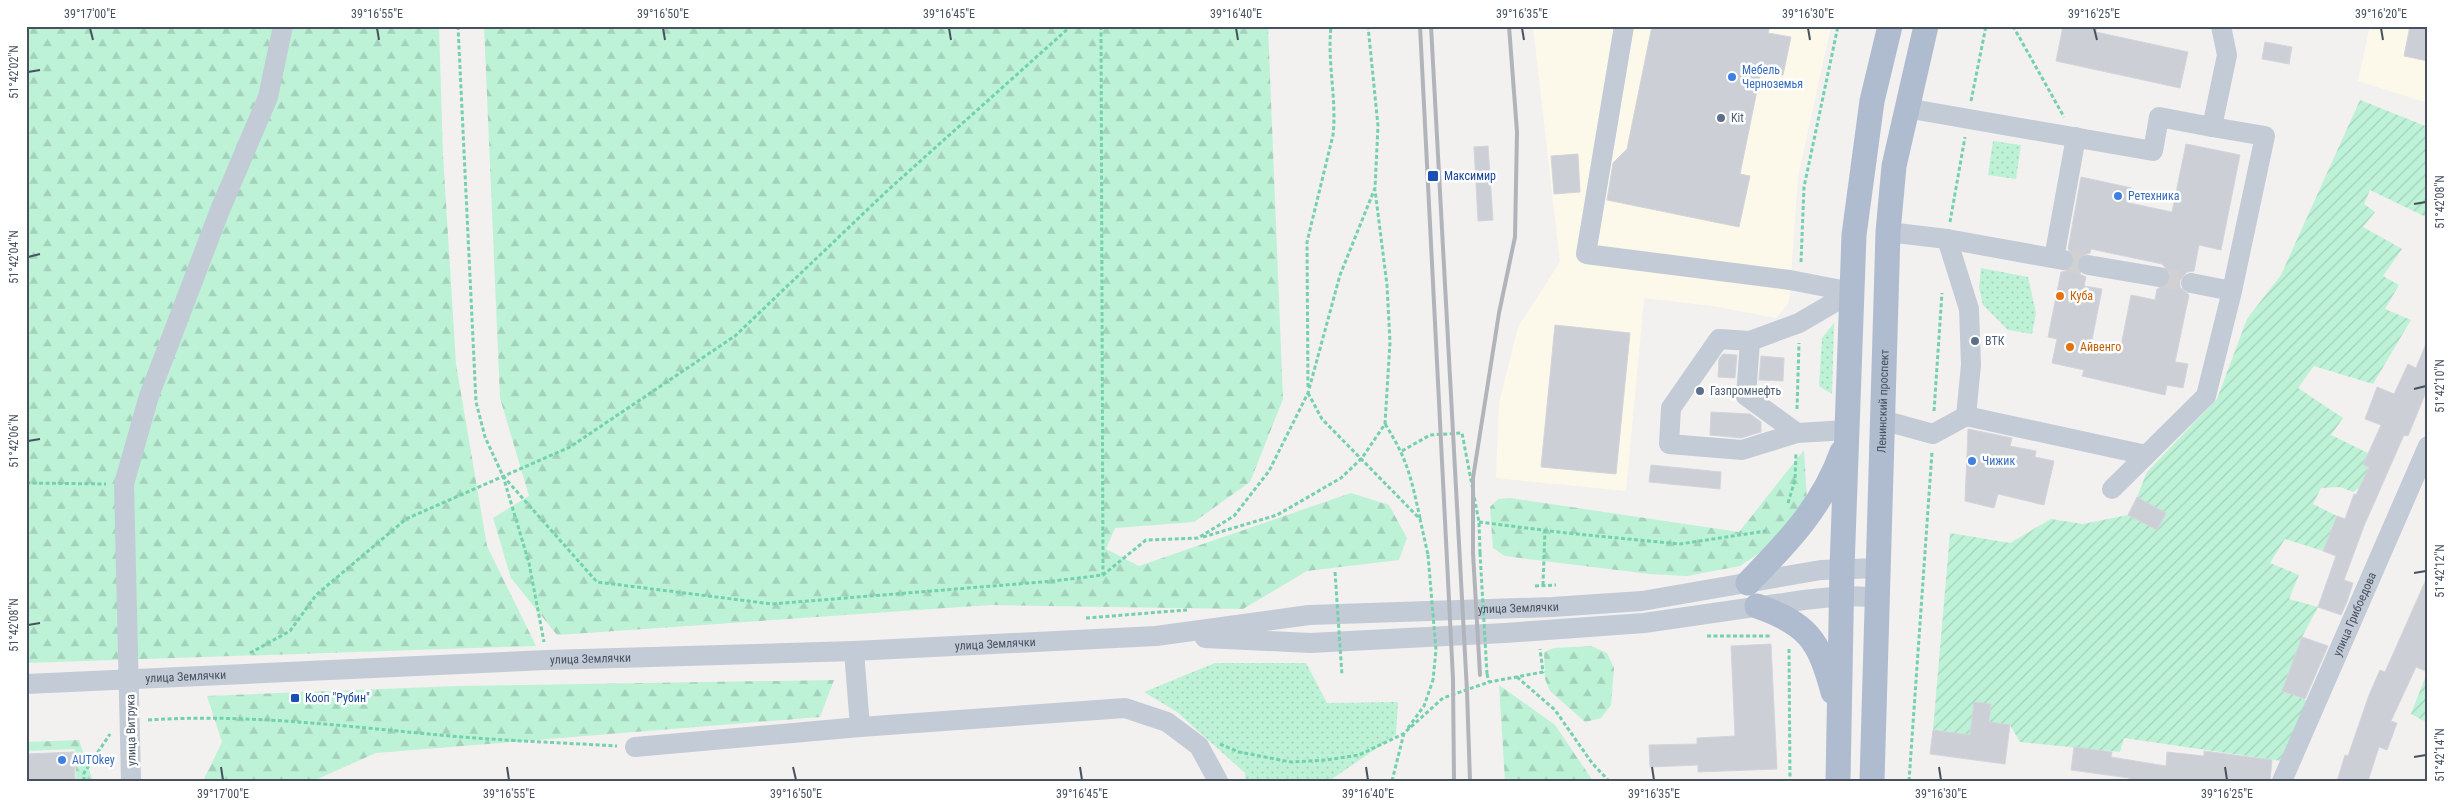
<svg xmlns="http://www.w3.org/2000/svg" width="2454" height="807" font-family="'Roboto Condensed',sans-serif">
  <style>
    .commercial { fill: #fdf9ea }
    .grass { fill: url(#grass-dots) }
    .forest { fill: url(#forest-firs) }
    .garden { fill: url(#garden-furrows) }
    .building { fill: #cccfd5; stroke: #d4d5dc; fill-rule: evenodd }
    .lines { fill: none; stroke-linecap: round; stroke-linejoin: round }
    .minor-tunnel { stroke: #d1d0d3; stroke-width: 20; stroke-dasharray: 20 10; stroke-linecap: butt }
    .path { stroke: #73d2ad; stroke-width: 3; stroke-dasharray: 4 2.5; stroke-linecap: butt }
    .minor { stroke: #c3cbd6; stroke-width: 20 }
    .major { stroke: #afbcd0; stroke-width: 25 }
    .rail { stroke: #b2b4bb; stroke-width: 4 }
    .path-bridge { stroke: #73d2ad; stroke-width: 3; stroke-dasharray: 4 2.5; stroke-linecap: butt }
    .ticks { fill: none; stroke: #47515f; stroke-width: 2 }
    .shop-dot { fill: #3f7fe0; stroke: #fff; stroke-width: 2 }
    .service-dot { fill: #5c6f8a; stroke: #fff; stroke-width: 2 }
    .transit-dot { fill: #1a4fb4; stroke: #fff; stroke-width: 2 }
    .food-dot { fill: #e8710a; stroke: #fff; stroke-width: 2 }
    .labels { text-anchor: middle; stroke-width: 5; stroke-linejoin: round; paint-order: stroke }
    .shop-label { font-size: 12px; fill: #366cbe; stroke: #fff; text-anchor: start }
    .service-label { font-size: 12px; fill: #4e5e75; stroke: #fff; text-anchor: start }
    .transit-label { font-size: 12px; fill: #164399; stroke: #fff; text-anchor: start }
    .food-label { font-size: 12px; fill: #c56008; stroke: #fff; text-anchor: start }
    .street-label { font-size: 12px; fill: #47515f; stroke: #fff }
    .neatline { fill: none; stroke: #47515f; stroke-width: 2 }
    .ticks-label { font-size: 12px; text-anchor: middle; fill: #47515f }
  </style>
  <defs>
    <pattern id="grass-dots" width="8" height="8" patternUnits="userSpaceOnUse" patternTransform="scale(1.25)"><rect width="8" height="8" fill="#bdf2d7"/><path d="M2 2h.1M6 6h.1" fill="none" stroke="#a4d1bb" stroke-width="1.8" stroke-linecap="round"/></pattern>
    <pattern id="forest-firs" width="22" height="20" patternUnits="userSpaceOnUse" patternTransform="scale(1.25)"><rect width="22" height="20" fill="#bdf2d7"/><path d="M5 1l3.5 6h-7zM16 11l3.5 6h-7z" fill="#a4d1bb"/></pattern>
    <pattern id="garden-furrows" width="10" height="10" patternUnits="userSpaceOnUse" patternTransform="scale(1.25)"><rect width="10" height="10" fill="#bdf2d7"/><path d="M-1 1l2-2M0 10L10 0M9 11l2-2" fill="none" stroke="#a4d1bb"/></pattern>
  </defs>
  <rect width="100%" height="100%" fill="#f3f0f0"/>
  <g class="commercial">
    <path d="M1533 26H1831L1798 177 1789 302 1776 318 1713 306 1644 298 1626 491 1496 478 1499 403 1518 327 1560 262Z"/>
    <path d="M2370 26H2428V103L2358 81Z"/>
  </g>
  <g class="grass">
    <path d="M1993 141 2021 145 2016 179 1988 175Z"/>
    <path d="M1981 268 2028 277 2036 313 2032 334 2008 330 1983 305 1979 288Z"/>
    <path d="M1834 323 1832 394 1819 386 1822 338Z"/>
    <path d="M1215 663H1306L1327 703 1398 702 1396 735 1329 781H1245V773L1177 712 1144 692Z"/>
  </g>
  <g class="forest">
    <path d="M26 26H439L443 155 456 364 487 546 536 646 26 663Z"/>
    <path d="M484 26H1268L1283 399 1250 482 1194 522 1115 528 1106 549 1139 566 1351 493 1389 505 1407 538 1399 560 1307 571 1243 609 990 605 557 635 511 578 493 518 529 496 500 398Z"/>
    <path d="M1804 450 1807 501 1777 541 1740 566 1687 576 1649 574 1505 556 1493 548 1490 507 1498 499 1510 498 1739 532Z"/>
    <path d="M1591 646 1607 653 1614 668 1611 705 1601 718 1585 722 1550 691 1545 679 1544 652 1554 648Z"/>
    <path d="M834 680 820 717 376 753 313 781 204 779 222 742 207 696 457 686Z"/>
    <path d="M1499 685 1555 725 1593 781H1505Z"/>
    <path d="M79 740 93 781H76L75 749 26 751V742Z"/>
  </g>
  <g class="garden">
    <path d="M2360 100 2428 127V218L2370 190 2364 204 2375 212 2363 227 2402 249 2383 276 2399 285 2385 309 2411 320 2373 384 2314 366 2298 388 2343 418 2331 435 2368 453 2363 465 2369 467 2359 488 2353 492 2340 487 2321 488 2313 504 2337 516 2323 551 2285 539 2270 563 2299 575 2289 599 2318 607 2302 637 2282 691 2308 701 2282 761 2124 738 2120 752 2020 742 2010 725 1989 722 1991 704 1975 702 1970 735 1933 730 1950 533 2010 543 2051 519 2083 524 2128 515 2157 530 2166 513 2137 497 2147 472 2217 399 2247 319 2281 275Z"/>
    <path d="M2425 678 2428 679V723L2411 714Z"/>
  </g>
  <g class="building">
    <path d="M1652 26H1770L1768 33 1791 37 1783 75 1761 71 1740 174 1750 176 1739 227 1607 200 1613 163 1627 149Z"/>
    <path d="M2063 26H2097L2096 32 2188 52 2180 88 2056 61Z"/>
    <path d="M2410 26H2428V61L2404 56Z"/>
    <path d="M2265 42 2292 47 2289 64 2262 59Z"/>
    <path d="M2186 144 2240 155 2221 250 2199 245 2194 271 2187 272 2180 280V287L2189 295 2175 362 2188 364 2183 388 2167 385 2165 395 2082 376 2084 370 2052 363 2057 339 2048 337 2061 272 2067 271 2075 263 2074 256 2068 249 2081 177 2132 188 2129 203 2172 212ZM2091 249 2162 264 2170 273 2168 284 2157 289 2155 300 2131 295 2120 351 2091 345 2102 289 2084 286 2086 277 2080 274 2076 264 2079 257 2090 253Z"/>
    <path d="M1488 146 1493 220 1478 221 1474 147Z"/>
    <path d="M1578 154 1580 192 1554 194 1551 156Z"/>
    <path d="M1555 325 1630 333 1616 474 1541 467Z"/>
    <path d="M2428 339V387L2408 436 2404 435 2364 526 2344 580 2353 583 2347 602 2341 615 2318 607 2336 556 2323 551 2337 516 2345 519 2354 494 2356 495 2369 467 2363 465 2381 425 2365 419 2377 387 2394 394 2408 364 2416 368Z"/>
    <path d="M1723 354 1737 355 1735 378 1718 377 1719 359Z"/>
    <path d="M1761 356 1784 358 1783 381 1759 380Z"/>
    <path d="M1711 412 1750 414 1761 422V432L1741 438 1710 435Z"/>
    <path d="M1968 429 2012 438 2010 446 2036 451 2035 457 2054 461 2044 505 1998 494 1994 508 1965 501Z"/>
    <path d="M1651 465 1721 472 1720 489 1649 482Z"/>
    <path d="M2137 497 2166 513 2157 530 2128 515Z"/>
    <path d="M2428 575V672L2416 667 2391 721 2397 723 2387 750 2379 747 2368 781H2337L2345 755 2348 756 2369 695 2380 670 2385 672Z"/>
    <path d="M2302 637 2328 646 2305 699 2282 691Z"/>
    <path d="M1771 644 1777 769 1698 772V765L1650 767 1649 745 1697 744V738L1735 736 1731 646Z"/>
    <path d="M1974 702 1991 704 1989 722 2010 725 2005 764 1930 754 1933 730 1970 735Z"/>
    <path d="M2074 747 2112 752 2111 757 2166 766 2167 752 2204 756V751L2272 760 2270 781H2129V778L2071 770Z"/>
    <path d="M74 752 75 781 26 780V754Z"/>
  </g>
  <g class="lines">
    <g class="minor-tunnel">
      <path d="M2063 260 2088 265"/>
      <path d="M2159 277 2191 283"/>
    </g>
    <g class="path">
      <path d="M458 26 476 402 485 437 503 476 529 563 544 642"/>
      <path d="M1101 26 1103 575"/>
      <path d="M2013 26 2064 117"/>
      <path d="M1971 101 1986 26"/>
      <path d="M1950 222 1965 137"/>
      <path d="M1801 262 1804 187 1838 26"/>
      <path d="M1308 387 1307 242 1333 135C1337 99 1327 63 1331 26"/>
      <path d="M1308 393 1322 419 1420 519 1428 555"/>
      <path d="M1797 409 1799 343"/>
      <path d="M1934 411 1942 293"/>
      <path d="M1385 424C1408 460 1411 478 1420 518"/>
      <path d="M1402 451 1430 435 1462 433 1479 522 1480 553"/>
      <path d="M503 476 597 582 772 604 1054 581 1103 575 1146 540 1198 538 1234 516 1269 471 1308 393 1340 275 1375 188 1378 126 1368 26"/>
      <path d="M26 483 106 484"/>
      <path d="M1788 503 1795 480 1796 453"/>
      <path d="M1479 522 1566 533 1680 544 1766 531"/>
      <path d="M1203 537 1277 515 1341 478 1362 458 1385 424 1390 342 1387 285 1375 190"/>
      <path d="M1543 585 1545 530"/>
      <path d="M1535 586 1556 585"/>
      <path d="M1086 618 1187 610"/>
      <path d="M1707 636H1770"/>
      <path d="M1789 649 1790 781"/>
      <path d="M250 653 290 631 316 595 406 519 570 447 735 336 888 190 1071 26"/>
      <path d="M1487 674 1489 682"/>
      <path d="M1517 677 1555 710 1592 763 1609 781"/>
      <path d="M148 720C255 713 356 728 462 737 514 741 566 743 617 746"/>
      <path d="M1408 728 1424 706 1433 680"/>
      <path d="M1220 744 1239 752 1291 762 1326 760 1359 755 1403 734 1443 698 1489 682 1543 672 1540 649"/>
      <path d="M84 781V773L110 734"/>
      <path d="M1392 781 1404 733"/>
      <path d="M1909 781 1932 452"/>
    </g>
    <g class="minor">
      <path d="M1624 26 1586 254 1790 280 1852 292"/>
      <path d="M1906 108 2153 151 2159 117 2212 127 2227 55 2221 26"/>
      <path d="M1888 232 1947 239 2063 260"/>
      <path d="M1947 239 1969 309 1971 365 1966 416"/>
      <path d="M2054 258 2076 137"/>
      <path d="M2088 265 2159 277"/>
      <path d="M2191 283 2232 291"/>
      <path d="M1750 341 1746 396 1797 433"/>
      <path d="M1882 420 1933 434 1966 416 2146 455"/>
      <path d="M1847 430 1797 433 1742 450 1669 444 1671 408 1719 339 1750 341 1799 323 1852 292"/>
      <path d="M2112 489 2206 396 2232 291 2265 136 2212 127"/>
      <path d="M1205 638 1310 643 1505 633 1644 623 1804 600 1842 596 1877 597"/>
      <path d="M854 651 860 727"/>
      <path id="s1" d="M26 684 547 660 854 651 1156 636 1309 615 1552 607 1642 601 1821 570 1879 568"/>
      <path d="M635 747 860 727 1125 708 1167 722 1199 746 1218 781"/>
      <path d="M131 781 124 484 149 396 220 210 268 97 283 26"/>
      <path id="s2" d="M2282 781 2428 446"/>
    </g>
    <g class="major">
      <path d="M1748 583C1787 543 1823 506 1842 452"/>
      <path d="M1757 606C1808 624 1819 640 1833 692"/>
      <path d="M1838 781 1842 568 1854 235 1872 101 1890 26"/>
      <path id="s3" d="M1872 781 1888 232 1894 166 1926 26"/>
    </g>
    <g class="rail">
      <path d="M1420 26 1453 679 1454 781"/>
      <path d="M1431 26 1467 691 1470 781"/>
      <path d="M1480 675 1473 553V478L1499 313 1515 237 1517 132 1509 26"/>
    </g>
    <g class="path-bridge">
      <path d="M1480 553 1487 674"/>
      <path d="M1428 555 1436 650 1433 680"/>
      <path d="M1335 572 1342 675"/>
    </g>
  </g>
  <path class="ticks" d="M90 28 93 40M377 28 379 40M663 28 665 40M949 28 951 40M1236 28 1238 40M1522 28 1524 40M1808 28 1810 40M2094 28 2097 40M2381 28 2383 40M28 72 40 70M2414 204 2426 202M28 257 40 254M2414 389 2426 386M28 441 40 439M2414 573 2426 571M28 625 40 623M2414 757 2426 755M221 767 223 780M507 767 509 780M793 767 796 780M1080 767 1082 780M1366 767 1368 780M1652 767 1654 780M1939 767 1941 780M2225 767 2227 780"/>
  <g class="shop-dot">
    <circle cx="1732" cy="77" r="5"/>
    <circle cx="2118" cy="196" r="5"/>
    <circle cx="1972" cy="461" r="5"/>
    <circle cx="62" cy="760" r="5"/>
  </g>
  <g class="service-dot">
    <circle cx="1721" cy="118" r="5"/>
    <circle cx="1975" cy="341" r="5"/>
    <circle cx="1700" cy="391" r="5"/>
  </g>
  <g class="transit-dot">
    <rect x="1427" y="170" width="12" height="12" rx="2.5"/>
    <rect x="290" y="693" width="10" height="10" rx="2.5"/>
  </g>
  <g class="food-dot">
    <circle cx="2060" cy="296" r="5"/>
    <circle cx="2070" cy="347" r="5"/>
  </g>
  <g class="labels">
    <g class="shop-label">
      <text x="1742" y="74">Мебель<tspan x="1742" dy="14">Черноземья</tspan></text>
      <text x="2128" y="200">Ретехника</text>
      <text x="1982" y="465">Чижик</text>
      <text x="72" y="764">AUTOkey</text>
    </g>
    <g class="service-label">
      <text x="1731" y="122">Kit</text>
      <text x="1985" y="345">ВТК</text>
      <text x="1710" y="395">Газпромнефть</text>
    </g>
    <g class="transit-label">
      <text x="1444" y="180">Максимир</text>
      <text x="305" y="702">Кооп "Рубин"</text>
    </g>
    <g class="food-label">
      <text x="2070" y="300">Куба</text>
      <text x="2080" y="351">Айвенго</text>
    </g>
    <g class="street-label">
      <text dy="4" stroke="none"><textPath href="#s3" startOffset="380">Ленинский проспект</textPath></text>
      <text dy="4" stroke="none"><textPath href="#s1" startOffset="1495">улица Землячки</textPath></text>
      <text dy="4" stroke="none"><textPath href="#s2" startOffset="182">улица Грибоедова</textPath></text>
      <text dy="4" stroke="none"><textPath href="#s1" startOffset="970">улица Землячки</textPath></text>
      <text dy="4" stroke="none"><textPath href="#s1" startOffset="565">улица Землячки</textPath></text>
      <text dy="4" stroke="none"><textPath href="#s1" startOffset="160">улица Землячки</textPath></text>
      <text transform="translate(131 730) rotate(-91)" y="4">улица Витрука</text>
    </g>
  </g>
  <rect width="2454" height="807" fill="none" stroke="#ffffff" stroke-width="55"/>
  <rect x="28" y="28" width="2398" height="752" class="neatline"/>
  <g class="ticks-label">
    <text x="90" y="18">39°17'00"E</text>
    <text x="377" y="18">39°16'55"E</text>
    <text x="663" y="18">39°16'50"E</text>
    <text x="949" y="18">39°16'45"E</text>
    <text x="1236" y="18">39°16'40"E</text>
    <text x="1522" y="18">39°16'35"E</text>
    <text x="1808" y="18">39°16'30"E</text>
    <text x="2094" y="18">39°16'25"E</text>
    <text x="2381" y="18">39°16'20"E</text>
    <text transform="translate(14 72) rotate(-90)" y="4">51°42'02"N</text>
    <text transform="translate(2440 202) rotate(-90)" y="4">51°42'08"N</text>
    <text transform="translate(14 257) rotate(-90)" y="4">51°42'04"N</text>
    <text transform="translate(2440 386) rotate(-90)" y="4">51°42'10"N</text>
    <text transform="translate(14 441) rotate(-90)" y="4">51°42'06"N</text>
    <text transform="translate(2440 571) rotate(-90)" y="4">51°42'12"N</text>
    <text transform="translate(14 625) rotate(-90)" y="4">51°42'08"N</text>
    <text transform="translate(2440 755) rotate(-90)" y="4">51°42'14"N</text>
    <text x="223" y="798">39°17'00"E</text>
    <text x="509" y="798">39°16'55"E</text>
    <text x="796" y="798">39°16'50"E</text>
    <text x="1082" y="798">39°16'45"E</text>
    <text x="1368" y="798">39°16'40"E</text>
    <text x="1654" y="798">39°16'35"E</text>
    <text x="1941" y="798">39°16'30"E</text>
    <text x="2227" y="798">39°16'25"E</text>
  </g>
</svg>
